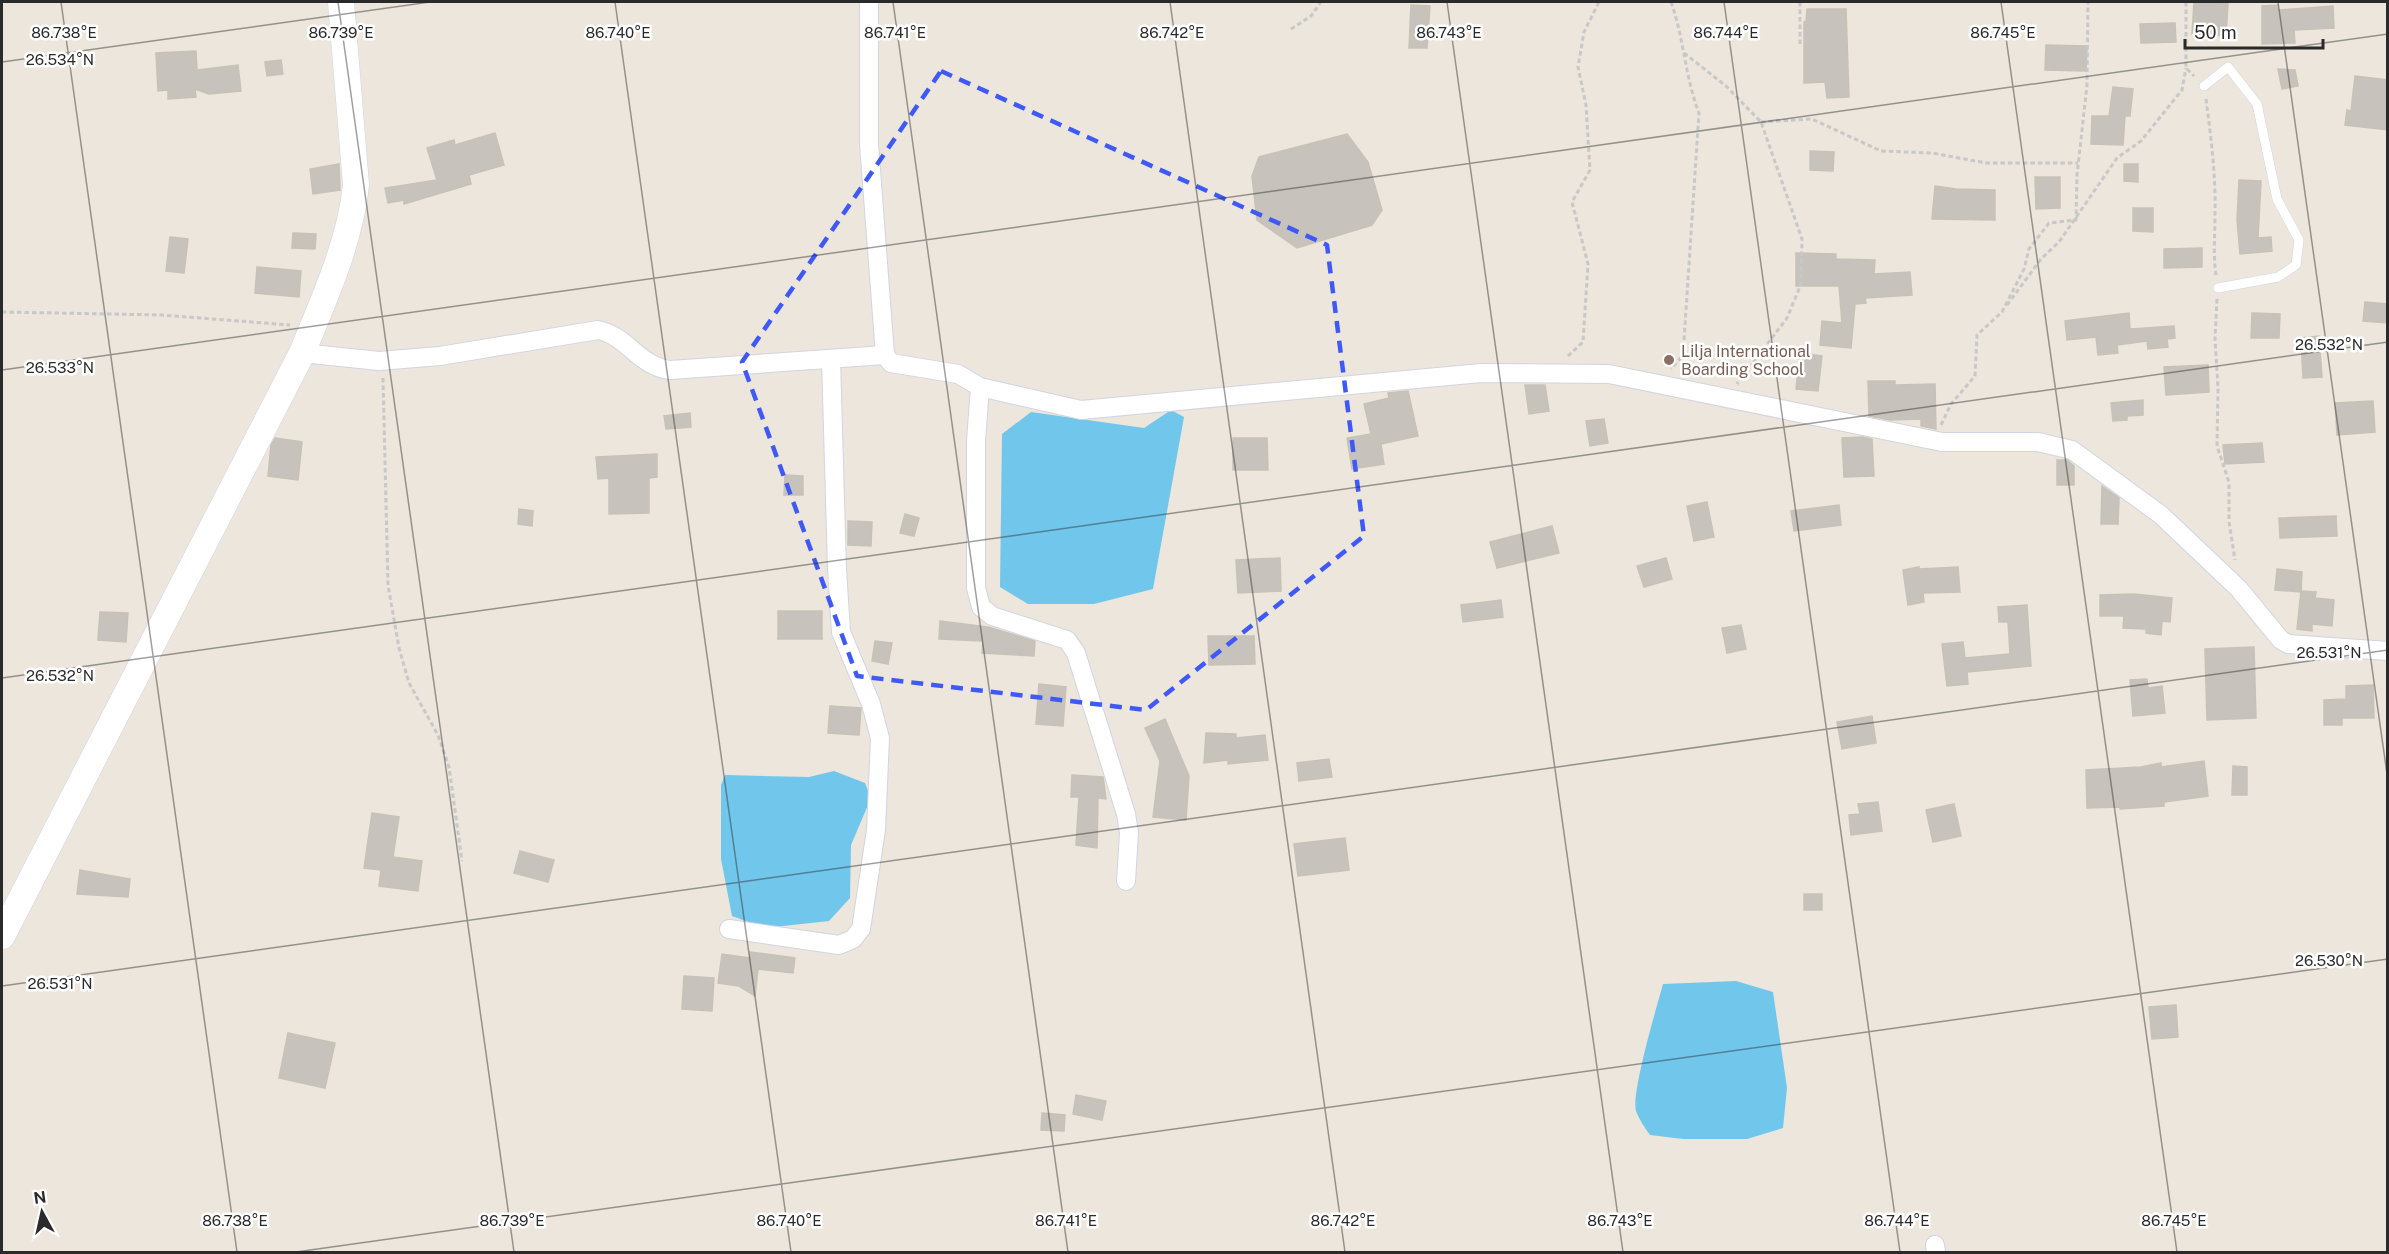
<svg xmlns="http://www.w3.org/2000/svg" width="2389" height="1254" font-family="'Public Sans',sans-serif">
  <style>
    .water { fill: #71c6ec }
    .building { fill: #c7c3bc; stroke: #c7c2b6; stroke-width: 1.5 }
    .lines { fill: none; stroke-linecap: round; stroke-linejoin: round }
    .lane-casing { stroke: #d1d4e3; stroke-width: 10 }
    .street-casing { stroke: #d1d4e3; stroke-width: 20 }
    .secondary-casing { stroke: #d1d4e3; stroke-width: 27 }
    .path { stroke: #c8c8c8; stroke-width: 3; stroke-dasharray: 4.5 3; stroke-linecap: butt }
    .lane { stroke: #fff; stroke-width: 9 }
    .street { stroke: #fff; stroke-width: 18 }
    .secondary { stroke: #fff; stroke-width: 26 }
    .marked { fill: none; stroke: #3f59f6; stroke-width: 4.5; stroke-dasharray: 12 8; stroke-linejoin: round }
    .ticks { fill: none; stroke: #2a2a2a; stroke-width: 1.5; stroke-opacity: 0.45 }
    .education-dot { fill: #8d6e63; stroke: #fff; stroke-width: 2 }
    .labels { text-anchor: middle; stroke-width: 5; stroke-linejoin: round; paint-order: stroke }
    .education-label { font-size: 16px; fill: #785e54; stroke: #fff; text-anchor: start }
    .ticks-label { font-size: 15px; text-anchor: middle; fill: #2a2a2a; stroke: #fff; stroke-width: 5; stroke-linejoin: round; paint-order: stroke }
  </style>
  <rect width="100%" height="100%" fill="#ece6dc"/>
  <g class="water">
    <path d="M1171 410 1184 417 1153 589 1094 604H1028L1000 587 1002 434 1031 412 1144 428Z"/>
    <path d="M834 771 865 783 871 798 851 845 850 898 829 921 765 928 732 916 721 859V785L725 775 809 777Z"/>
    <path d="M1736 981 1773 992 1787 1088 1783 1128 1747 1139H1683L1650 1135C1645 1128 1639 1119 1636 1111 1631 1093 1657 1006 1663 984Z"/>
  </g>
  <g class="building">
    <path d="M2194 2 2228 3 2226 36 2192 34Z"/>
    <path d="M1411 5 1430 6 1427 48H1409Z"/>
    <path d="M2278 5V10L2333 6 2334 28 2294 30 2295 43 2262 44V6Z"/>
    <path d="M1807 9H1846L1849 97 1827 98 1825 82 1804 83V22L1806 21Z"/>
    <path d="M2175 23 2176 42 2141 43 2140 24Z"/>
    <path d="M2046 45 2087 46 2086 71 2045 70Z"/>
    <path d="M196 51 197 70 238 65 241 91 209 94 195 89 196 97 168 99V90L158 91 156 53Z"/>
    <path d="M281 60 283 74 267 76 265 62Z"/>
    <path d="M2278 69 2295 70 2298 86 2282 89Z"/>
    <path d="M2355 76 2388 80V130L2345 125 2347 110 2351 111Z"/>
    <path d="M2113 87 2133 89 2130 116H2125L2123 145 2091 144 2092 116H2109Z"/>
    <path d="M495 133 504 165 469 175 471 184 404 204V200L388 203 385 188 437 180 427 148 454 140 455 145Z"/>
    <path d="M1347 134 1368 162 1382 210 1372 225 1297 248 1257 220 1252 176 1259 157Z"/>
    <path d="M1810 151 1834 152 1833 171 1810 170Z"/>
    <path d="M339 164 340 190 313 194 310 169Z"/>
    <path d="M2124 164H2138V182L2124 181Z"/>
    <path d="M2035 177H2060V208L2036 209Z"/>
    <path d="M2239 180 2261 181 2258 238 2271 237 2272 251 2240 254 2237 220Z"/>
    <path d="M1935 186 1956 189 1995 190V220L1932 219Z"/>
    <path d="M2133 208H2153V232L2133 231Z"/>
    <path d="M293 233 316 234 315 249 292 248Z"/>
    <path d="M170 237 188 239 184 273 166 271Z"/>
    <path d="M2202 248V267L2164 268V249Z"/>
    <path d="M1796 253 1836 254V259L1875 260 1874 274 1910 272 1912 295 1865 298 1866 303 1855 304 1851 348 1820 345 1822 321 1842 323 1839 286H1796Z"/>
    <path d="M257 267 301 271 299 297 255 293Z"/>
    <path d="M2365 302 2388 304V323L2363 321Z"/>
    <path d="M2129 313 2130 329 2174 326 2175 338 2167 339 2168 347 2148 349 2147 341 2117 345 2118 353 2098 355 2096 337 2067 340 2065 321Z"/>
    <path d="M2252 313 2280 314 2279 338H2251Z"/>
    <path d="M2319 336 2322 377 2303 378 2301 338Z"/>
    <path d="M1800 353 1822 356 1818 391 1796 389Z"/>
    <path d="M2208 365 2209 392 2166 395 2164 367Z"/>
    <path d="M1868 381H1895V385L1935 384 1936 429 1921 426V419L1890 420 1869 416Z"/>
    <path d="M1525 385H1545L1549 411 1529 414Z"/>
    <path d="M1408 391 1418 436 1381 444 1384 464 1352 469 1347 438 1371 434 1364 404 1389 398 1388 393Z"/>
    <path d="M2143 400V415L2127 416V420L2113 421 2111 403Z"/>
    <path d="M2373 401 2375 432 2337 435 2335 403Z"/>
    <path d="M690 413 691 427 666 429 664 416Z"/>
    <path d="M1604 419 1608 443 1590 446 1586 421Z"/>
    <path d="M1863 437 1872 439 1874 476 1844 477 1842 438Z"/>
    <path d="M275 438 302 442 298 480 268 476 271 445Z"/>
    <path d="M1233 438H1267L1268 470H1233Z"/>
    <path d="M2262 443 2264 462 2225 464 2223 445Z"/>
    <path d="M657 454V477L649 478V513L609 514V478L598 479 596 457Z"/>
    <path d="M2057 460H2067L2074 466V485H2057Z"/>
    <path d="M785 475 803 476V495H784Z"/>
    <path d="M2102 486 2119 498 2118 524H2101Z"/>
    <path d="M1707 502 1714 537 1694 541 1687 506Z"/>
    <path d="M1839 505 1841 525 1794 531 1791 511Z"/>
    <path d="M519 509 533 511 532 526 518 524Z"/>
    <path d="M905 514 919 518 914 536 900 533Z"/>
    <path d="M2336 516 2337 536 2280 538 2279 518Z"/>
    <path d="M848 521 872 522 871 546 848 545Z"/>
    <path d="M1552 526 1559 553 1497 568 1490 542Z"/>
    <path d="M1280 558 1281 591 1238 593 1236 560Z"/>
    <path d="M1666 558 1672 579 1644 587 1637 566Z"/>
    <path d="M1919 567V569L1958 567 1960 592 1923 593 1924 602 1908 605 1903 570Z"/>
    <path d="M2277 569 2302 572 2301 592 2275 590Z"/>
    <path d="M2301 591 2316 592 2315 598 2334 600 2332 626 2312 624V631L2297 629Z"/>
    <path d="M2134 594 2172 598 2170 622 2162 621 2161 635 2146 633V629L2123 628 2124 616H2100V595Z"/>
    <path d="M1501 600 1503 617 1463 622 1461 605Z"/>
    <path d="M2027 605 2031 666 1967 672 1968 684 1947 686 1942 644 1963 642 1965 658 2010 654 2008 622H1999L1998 607Z"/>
    <rect x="778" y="611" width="44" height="28"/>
    <path d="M100 612 128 613 126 642 98 640Z"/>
    <path d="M940 621 988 627 1035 641 1034 656 982 653 983 641 939 639Z"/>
    <path d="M1741 625 1746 649 1727 653 1722 628Z"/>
    <path d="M1208 636H1254L1255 664 1209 665Z"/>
    <path d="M875 641 892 643 888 664 872 661Z"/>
    <path d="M2254 647 2256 718 2207 720 2205 649Z"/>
    <path d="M2147 679 2148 688 2162 686 2165 713 2133 716 2130 680Z"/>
    <path d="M1039 684 1066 687 1063 726 1036 724Z"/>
    <path d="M2373 685 2374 718H2342V725H2324V700L2346 699V686Z"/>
    <path d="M830 706 861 708 859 735 828 733Z"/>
    <path d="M1872 716 1876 743 1842 749 1837 722Z"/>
    <path d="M1165 719 1189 776 1186 820 1153 817 1160 761 1145 728Z"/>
    <path d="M1206 733 1236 734V738L1265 735 1268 760 1228 764V760L1204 763Z"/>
    <path d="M1329 759 1332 777 1299 781 1297 763Z"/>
    <path d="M2204 761 2208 796 2164 802V806L2120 809V807L2087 808 2086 770 2141 767 2161 763V767Z"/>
    <path d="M2233 766 2247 767V795H2232Z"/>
    <path d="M1072 775 1103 777 1106 799 1098 798 1097 848 1076 845 1079 797H1071Z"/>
    <path d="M1878 802 1882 831 1851 835 1849 815 1860 814 1858 804Z"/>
    <path d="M1954 804 1961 836 1933 842 1926 810Z"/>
    <path d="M372 813 399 817 393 857 422 861 418 891 379 886 381 870 364 868Z"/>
    <path d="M1345 838 1349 870 1298 876 1294 844Z"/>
    <path d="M520 851 554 860 548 882 514 873Z"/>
    <path d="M80 870 130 879 128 897 77 894Z"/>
    <rect x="1804" y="894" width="18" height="16"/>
    <path d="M750 952 795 958 793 973 758 969 755 996 739 986 718 983 722 954 750 958Z"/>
    <path d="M684 976 714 978 712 1011 682 1009Z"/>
    <path d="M2176 1005 2178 1037 2152 1039 2149 1007Z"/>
    <path d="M288 1033 335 1043 325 1088 279 1078Z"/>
    <path d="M1076 1095 1106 1101 1102 1120 1073 1114Z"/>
    <path d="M1042 1113 1065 1115 1064 1131 1041 1130Z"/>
  </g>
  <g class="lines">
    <g class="lane-casing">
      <path id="lane" d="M2204 86 2228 67 2257 104 2277 199 2299 240 2296 265 2278 277 2218 288"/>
    </g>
    <g class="street-casing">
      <g id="street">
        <path d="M869 2V144L885 355 891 363 958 374 980 387 1081 410 1481 373 1609 374 1942 442H2038L2072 450 2161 515 2239 589 2281 640 2288 644 2388 651"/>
        <path d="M302 353 379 361 440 356 598 330C626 335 640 367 670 370L885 355"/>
        <path d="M980 387 976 441V588L981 607 992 616 1067 640 1076 653 1126 814 1129 833 1126 881"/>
        <path d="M729 929 839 945 853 939 861 929 876 830 880 738 871 704 841 632 837 569 831 359"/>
        <path d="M1935 1245 1936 1252"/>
      </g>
    </g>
    <g class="secondary-casing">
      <path id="secondary" d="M2 936 302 353C324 299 350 243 356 185L341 2"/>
    </g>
    <g class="path">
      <path d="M1671 2C1684 38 1685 77 1699 113L1683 355 1671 369"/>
      <path d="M2186 2V68L2194 76"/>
      <path d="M1291 29 1311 16 1321 2"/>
      <path d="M1800 44V2"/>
      <path d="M1684 53 1726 86 1761 122 1802 239 1801 284 1787 318 1737 384"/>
      <path d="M2206 99C2211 137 2216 177 2215 215 2215 236 2213 254 2216 275"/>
      <path d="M1761 122 1812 119 1881 151 1932 153 1986 163H2078"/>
      <path d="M2217 299 2215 339 2218 388 2217 446 2229 482V522L2235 560"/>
      <path d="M2007 305 2041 259 2059 242 2117 158 2141 141 2182 90 2186 68"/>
      <path d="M2 312 162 315 290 325"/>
      <path d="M1568 356 1583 342 1588 264 1572 202 1590 170 1586 105 1578 67 1584 32 1599 2"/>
      <path d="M383 378 388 585 399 648 409 683 438 735 449 767 462 861"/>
      <path d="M1941 425 1951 404 1975 376 1977 335 2002 312 2024 269 2029 249 2049 223 2076 220 2077 175 2087 85 2088 2"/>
    </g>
    <use href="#lane" class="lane"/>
    <use href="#street" class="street"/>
    <use href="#secondary" class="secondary"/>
  </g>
  <path class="marked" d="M941 71 1327 245 1364 536 1146 710 857 676 742 362Z"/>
  <path class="ticks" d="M61 2 237 1252M338 2 514 1252M615 2 791 1252M893 2 1068 1252M1170 2 1345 1252M1447 2 1623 1252M1724 2 1900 1252M2001 2 2177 1252M2278 2 2388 781M2 62 430 2M2 370 2388 34M2 678 2388 342M2 986 2388 650M296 1252 2388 959"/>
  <circle class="education-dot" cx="1669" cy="360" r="6"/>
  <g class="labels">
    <g class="education-label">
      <text x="1681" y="357">Lilja International<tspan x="1681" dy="18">Boarding School</tspan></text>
    </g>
  </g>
  <g class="ticks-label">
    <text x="64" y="38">86.738°E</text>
    <text x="341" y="38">86.739°E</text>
    <text x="618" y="38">86.740°E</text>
    <text x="895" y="38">86.741°E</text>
    <text x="1172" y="38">86.742°E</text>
    <text x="1449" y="38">86.743°E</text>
    <text x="1726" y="38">86.744°E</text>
    <text x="2003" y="38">86.745°E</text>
    <text x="60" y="65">26.534°N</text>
    <text x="2329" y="350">26.532°N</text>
    <text x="60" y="373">26.533°N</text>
    <text x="2329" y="658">26.531°N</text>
    <text x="60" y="681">26.532°N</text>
    <text x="2329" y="966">26.530°N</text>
    <text x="60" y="989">26.531°N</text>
    <text x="235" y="1226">86.738°E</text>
    <text x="512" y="1226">86.739°E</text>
    <text x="789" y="1226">86.740°E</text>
    <text x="1066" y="1226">86.741°E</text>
    <text x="1343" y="1226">86.742°E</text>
    <text x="1620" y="1226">86.743°E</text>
    <text x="1897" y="1226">86.744°E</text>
    <text x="2174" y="1226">86.745°E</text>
  </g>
  <rect width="2389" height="1254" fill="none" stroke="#2a2a2a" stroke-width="6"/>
  <g transform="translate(42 1212) rotate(352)" stroke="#ffffff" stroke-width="4.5" paint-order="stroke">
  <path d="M0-4.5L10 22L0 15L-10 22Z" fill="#2a2a2a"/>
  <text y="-9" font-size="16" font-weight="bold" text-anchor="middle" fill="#2a2a2a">N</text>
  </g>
  <path d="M2185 39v9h138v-9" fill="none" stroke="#2a2a2a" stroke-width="3"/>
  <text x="2194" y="39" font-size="18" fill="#2a2a2a" stroke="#ffffff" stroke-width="4.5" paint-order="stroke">50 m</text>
</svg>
